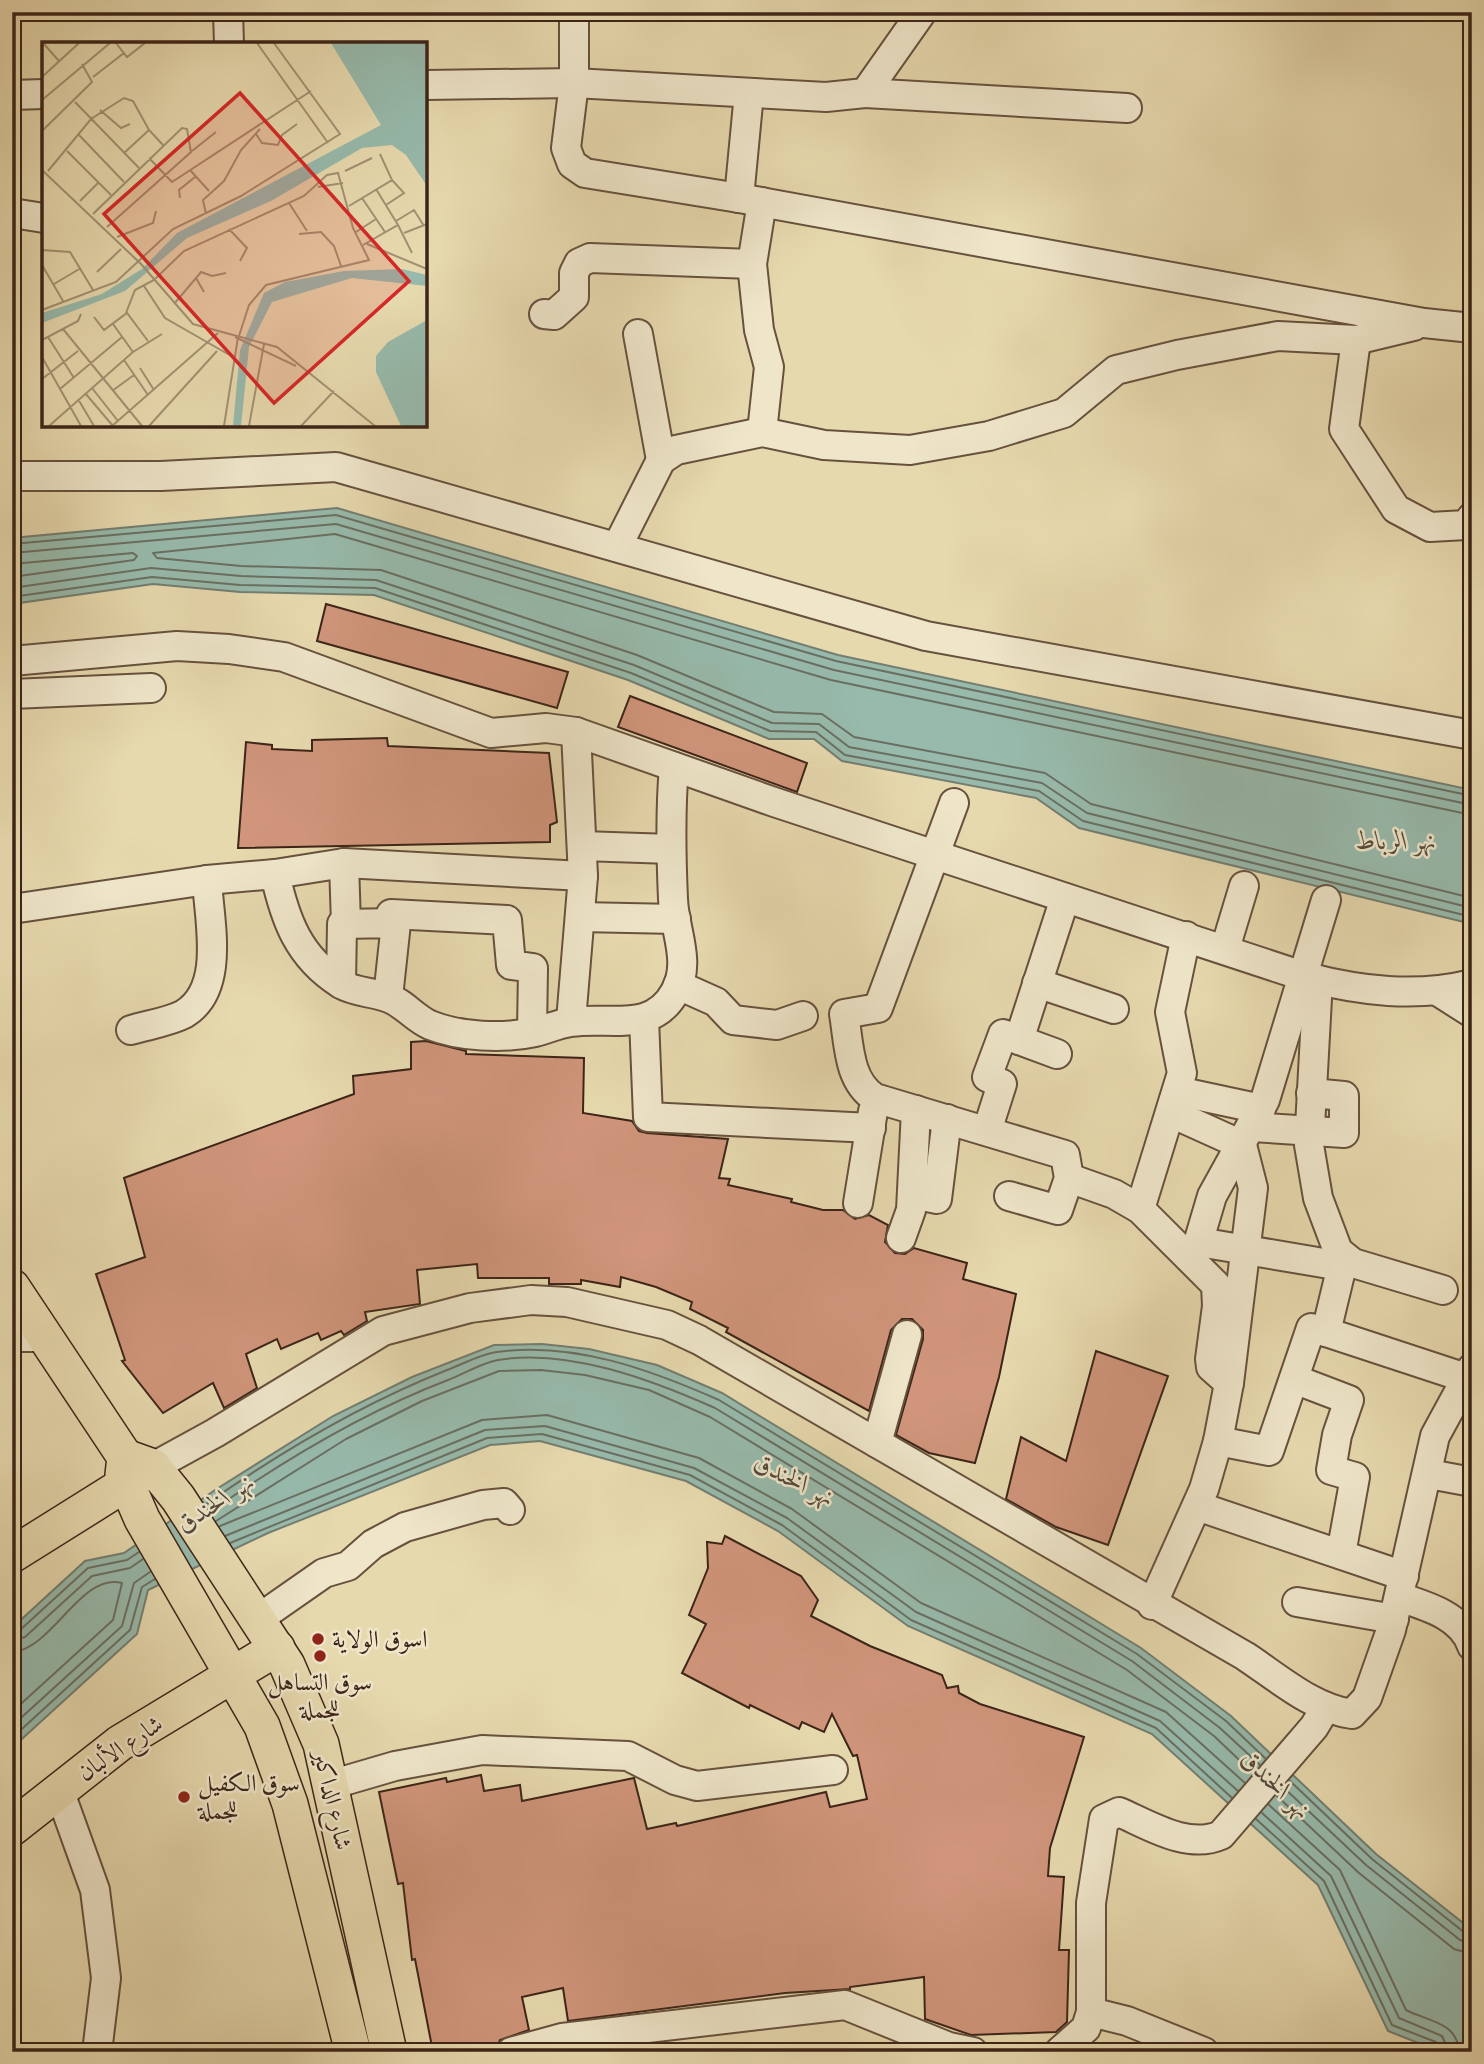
<svg xmlns="http://www.w3.org/2000/svg" width="1484" height="2064" font-family="'IM FELL Great Primer',Amiri,serif">
  <style>
    .water { fill: #97baac; stroke: #737e71; stroke-width: 2 }
    .lines { fill: none; stroke-linecap: round; stroke-linejoin: round }
    .shore { stroke: #6a6f62; stroke-width: 2 }
    .building { fill: #d0957b; stroke: #3c2418; stroke-width: 2 }
    .minor-casing { stroke: #67513e; stroke-width: 32 }
    .major-casing { stroke: #3c2418; stroke-width: 38 }
    .minor { stroke: #efe6ca; stroke-width: 28 }
    .major { stroke: #e7d9ae; stroke-width: 35 }
    .poi-dot { fill: #8f2418; stroke: #efe6ca; stroke-width: 2.5 }
    .labels { text-anchor: middle; stroke-width: 5; stroke-linejoin: round; paint-order: stroke }
    .poi-label { font-size: 24px; fill: #3c2418; stroke: #efe6ca; text-anchor: start }
    .street-label { font-size: 24px; fill: #3c2418; stroke: #efe6ca }
    .water-label { font-size: 26px; font-style: italic; fill: #534a3d; stroke: #efe6ca }
    .inset-road { fill: none; stroke: #a39172; stroke-width: 2 }
    .view { fill: #d62828; fill-opacity: 0.15; stroke: #d62828; stroke-width: 3.5 }
    .inset-edge { fill: none; stroke: #3c2418; stroke-width: 3.5 }
  </style>
  <rect width="100%" height="100%" fill="#e7d9ae"/>
  <filter id="stains"><feTurbulence type="fractalNoise" baseFrequency=".00286" numOctaves="4"/><feColorMatrix values="0 0 0 0 .2 0 0 0 0 .09 0 0 0 0 .02 0 0 0 .5 -.17"/></filter>
  <radialGradient id="worn" r=".72"><stop offset=".6" stop-color="#630" stop-opacity="0"/><stop offset="1" stop-color="#630" stop-opacity=".3"/></radialGradient>
  <g class="water">
    <path d="M337 508 838 655 1472 790V924L1079 828 1036 798 842 761 814 739H769L628 680 374 595 240 592 153 584 12 604V538Z"/>
    <path d="M542 1344 589 1349 657 1365 722 1393 1141 1648 1231 1716 1376 1854 1472 1930V2052H1441L1388 2031 1318 1885 1152 1734 908 1626 778 1531 686 1481 540 1441 490 1445 268 1533 148 1590 137 1634 12 1748V1628L85 1561 124 1553 215 1490 333 1416 412 1377 494 1345Z"/>
  </g>
  <g class="lines">
    <g class="shore">
      <path d="M12 544 336 515 836 661 1472 796"/>
      <path d="M12 553 336 524 834 670 1472 805"/>
      <path d="M12 564 133 553 137 556 134 560 12 577"/>
      <path d="M12 588 151 568 241 576 376 580 634 665 772 723 819 724 849 747 1042 783 1087 813 1472 908"/>
      <path d="M12 597 152 577 240 585 375 588 631 673 770 731 816 732 845 755 1039 791 1083 821 1472 917"/>
      <path d="M1472 815 831 680 335 534 153 553 157 558 241 566 381 570 637 655 774 712 822 714 854 737 1045 773 1091 804 1472 898"/>
      <path d="M205 1505C280 1452 362 1404 447 1370 463 1364 481 1354 497 1352 573 1341 651 1370 719 1400L1137 1654 1226 1721 1266 1759"/>
      <path d="M210 1512C284 1460 364 1412 448 1380 464 1374 481 1363 498 1360 568 1348 652 1380 715 1408L1132 1661 1220 1728 1260 1765"/>
      <path d="M216 1521 346 1439 422 1401 499 1371 541 1370 585 1375 649 1390 710 1417 1127 1670 1214 1736 1253 1773"/>
      <path d="M220 1526 482 1420 547 1415 699 1458 792 1509 921 1603 1166 1712 1245 1783"/>
      <path d="M225 1536 485 1430 545 1426 694 1468 787 1518 916 1612 1160 1721 1238 1791"/>
      <path d="M230 1543 487 1438 542 1434 690 1475 782 1525 911 1620 1156 1728 1232 1798"/>
      <path d="M12 1632 20 1630 88 1568 127 1560 139 1552"/>
      <path d="M12 1641 25 1637 92 1576 130 1568 143 1559"/>
      <path d="M12 1652C52 1650 81 1572 122 1583L113 1620 12 1712"/>
      <path d="M12 1726 122 1626 134 1583 150 1572"/>
      <path d="M12 1738 130 1630 142 1587 155 1579"/>
      <path d="M1289 1780 1372 1859 1465 1933 1472 1934"/>
      <path d="M1283 1787 1366 1865 1460 1940 1472 1943"/>
      <path d="M1276 1795 1359 1873 1454 1949 1472 1954"/>
      <path d="M1268 1804 1340 1870 1406 2010C1427 2021 1458 2022 1459 2052"/>
      <path d="M1261 1812 1331 1876 1399 2018 1442 2036 1449 2052"/>
      <path d="M1256 1819 1324 1881 1392 2025 1436 2042 1440 2052"/>
    </g>
  </g>
  <g class="building">
    <path d="M326 604 568 672 557 708 317 641Z"/>
    <path d="M630 696 807 763 797 792 618 727Z"/>
    <path d="M387 738 388 746 549 753 557 822 550 825V842L238 848 246 742 272 745V749L312 751V740Z"/>
    <path d="M426 1041 466 1051V1054L584 1058 583 1113 632 1121 639 1131 647 1133 728 1139 719 1178 730 1179 728 1185 792 1199 791 1202 823 1210H843L855 1219 869 1215 888 1225 885 1242 895 1253 905 1254 914 1248 967 1263 963 1279 1016 1294 999 1377 975 1463 929 1453 896 1435 923 1339V1330L912 1319H902L891 1330 869 1411 726 1332 728 1328 690 1309 692 1302 656 1287 621 1277 620 1287 581 1280V1284H549V1278H478L477 1264 417 1270 420 1304 365 1312 367 1321 344 1335 341 1331 321 1340 318 1333 281 1349 277 1339 246 1354 257 1388 224 1408 213 1383 163 1413 122 1361 125 1360 96 1274 145 1257 124 1178 354 1094 353 1076 411 1069V1042Z"/>
    <path d="M1096 1351 1168 1376 1108 1545 1056 1527 1006 1499 1021 1437 1066 1461Z"/>
    <path d="M725 1536 801 1576 818 1600 811 1616 870 1646 942 1675 947 1688 958 1686 959 1693 980 1704 1084 1737 1050 1848 1048 1876 1064 1877 1059 1950H1069L1067 2022 1056 2032 971 2035 925 2019 924 1977 850 1987V1989L785 1993 568 2021 563 1988 522 1997 529 2030 500 2040 495 2052 492 2044 456 2052H433L415 1959 412 1960 403 1883 398 1884 379 1792 446 1778 447 1782 481 1775 484 1791 520 1785 522 1801 634 1778 647 1829 676 1823 677 1826 826 1792 830 1807 867 1799 857 1755 853 1756 832 1714 824 1732 802 1722 799 1729 750 1705 749 1708 682 1673 706 1624 689 1615 708 1568 707 1542 722 1544Z"/>
  </g>
  <g class="lines">
    <g class="minor-casing">
      <g id="minor">
        <path d="M228 12 229 44"/>
        <path d="M574 12V83L566 148 572 164 585 173 739 198 1424 323 1472 328"/>
        <path d="M425 85 574 83 826 97 865 93 922 12"/>
        <path d="M865 93 1127 108"/>
        <path d="M12 95 44 94"/>
        <path d="M739 198 749 93"/>
        <path d="M12 213 44 218"/>
        <path d="M544 314 554 315 574 297V273L579 263 590 258 752 264"/>
        <path d="M638 334 661 460"/>
        <path d="M1356 340 1344 429 1396 509 1430 527 1466 525 1472 517"/>
        <path d="M762 432 769 367 759 330 752 264 762 202"/>
        <path d="M12 476H161L336 467 926 636 1472 735"/>
        <path d="M617 547 661 460 676 450 762 432 824 445 910 450 989 436 1064 413 1116 370 1177 355 1278 336 1356 340 1414 326"/>
        <path d="M12 661 177 646 229 649 284 657 491 733 546 728 576 732 774 802 1306 977C1361 991 1415 998 1472 984"/>
        <path d="M12 694 151 688"/>
        <path d="M954 803 878 1008 844 1014C849 1044 848 1081 875 1098L1065 1155 1069 1178 1058 1210 1009 1196"/>
        <path d="M582 846 671 849"/>
        <path d="M344 863 346 924"/>
        <path d="M275 874 344 863 583 876"/>
        <path d="M207 880 275 874C285 919 298 957 341 984 354 992 372 992 386 997 403 1002 414 1018 430 1025 460 1037 503 1039 535 1032 547 1029 558 1024 571 1022 609 1016 652 1034 675 992 692 962 674 930 673 899 671 854 670 811 674 767"/>
        <path d="M12 909 207 880C209 921 226 989 184 1014 169 1022 147 1025 131 1030"/>
        <path d="M391 914 507 920 511 965 533 968 532 1032"/>
        <path d="M580 917 676 919"/>
        <path d="M1225 949 1244 886"/>
        <path d="M1318 980 1309 1145 1318 1198 1338 1251 1353 1263 1443 1290"/>
        <path d="M1037 983 1114 1009"/>
        <path d="M341 984 342 924 396 923 388 997"/>
        <path d="M678 985 716 1002 733 1020 777 1025 803 1016"/>
        <path d="M1439 992 1472 1013"/>
        <path d="M644 1019 648 1117 871 1128"/>
        <path d="M571 1021 583 876 576 732"/>
        <path d="M1057 1054 1019 1040 1065 898"/>
        <path d="M1177 1091 1261 1109"/>
        <path d="M1171 1113 1242 1145 1253 1188 1229 1383"/>
        <path d="M1252 1127 1344 1133V1096L1311 1093"/>
        <path d="M987 1131 1002 1084 987 1077 1003 1034 1019 1040"/>
        <path d="M1069 1178 1114 1194 1140 1209 1216 1285 1217 1306 1210 1359 1211 1367 1229 1383 1218 1441 1204 1489 1152 1605"/>
        <path d="M912 1194 937 1199 947 1119"/>
        <path d="M858 1203 873 1111"/>
        <path d="M1140 1209 1182 1073 1170 1012 1186 936"/>
        <path d="M901 1238 911 1210 916 1110"/>
        <path d="M1199 1242 1341 1266"/>
        <path d="M1338 1251 1340 1274 1326 1332 1472 1380"/>
        <path d="M1193 1260 1212 1196 1265 1100 1326 900"/>
        <path d="M12 1337H46"/>
        <path d="M1294 1379 1349 1400 1337 1435 1331 1470 1355 1477 1341 1554"/>
        <path d="M1218 1441 1269 1451 1311 1328 1326 1332"/>
        <path d="M877 1443 907 1335"/>
        <path d="M153 1467 215 1433 383 1331 470 1308 531 1300 567 1302 667 1325 699 1340 1245 1656C1277 1677 1313 1709 1352 1714L1367 1698 1391 1630 1435 1436 1472 1368"/>
        <path d="M1429 1474 1472 1482"/>
        <path d="M1197 1506 1404 1576"/>
        <path d="M1399 1597C1427 1606 1462 1616 1472 1646"/>
        <path d="M1297 1602 1394 1619"/>
        <path d="M258 1619 324 1573 348 1566 373 1544 405 1527 483 1505 504 1503 510 1510"/>
        <path d="M330 1785 395 1766 482 1750 628 1756 675 1780 697 1786 833 1770"/>
        <path d="M59 1790 95 1890 106 1978 97 2052"/>
        <path d="M1091 2012 1127 2021 1204 2052"/>
        <path d="M511 2052 562 2038 845 2005 949 2047 973 2052"/>
        <path d="M1059 2052 1086 2028 1091 2012V1903L1104 1819 1119 1812C1149 1825 1188 1850 1221 1835L1314 1727 1326 1707"/>
      </g>
    </g>
    <g class="major-casing">
      <g id="major">
        <path d="M12 1287 125 1457 123 1475 142 1519 262 1726 290 1804 353 2052"/>
        <path d="M125 1457 153 1467 178 1498 287 1665 321 1744 389 2052"/>
        <path d="M12 1555 146 1471"/>
        <path d="M12 1828 120 1743 277 1648"/>
      </g>
    </g>
    <use href="#minor" class="minor"/>
    <use href="#major" class="major"/>
  </g>
  <g class="poi-dot">
    <circle cx="318" cy="1639" r="7"/>
    <circle cx="320" cy="1656" r="7"/>
    <circle cx="184" cy="1797" r="7"/>
  </g>
  <g class="labels">
    <g class="poi-label">
      <text x="332" y="1647">اسوق الولاية</text>
      <text x="320" y="1690" text-anchor="middle">سوق التساهل<tspan x="320" dy="28">للجملة</tspan></text>
      <text x="198" y="1791">سوق الكفيل<tspan x="198" dy="28">للجملة</tspan></text>
    </g>
    <g class="street-label">
      <text transform="translate(120 1748) rotate(-34)" y="8">شارع الألبان</text>
      <text transform="translate(333 1800) rotate(77)" y="8">شارع الداكير</text>
    </g>
    <g class="water-label">
      <text x="1396" y="849">نهر الرباط</text>
      <text transform="translate(795 1479) rotate(27)" y="9">نهر الخندق</text>
      <text transform="translate(215 1502) rotate(-33)" y="9">نهر الخندق</text>
      <text transform="translate(1277 1784) rotate(44)" y="9">نهر الخندق</text>
    </g>
  </g>
  <g transform="translate(42 42)">
    <rect width="385" height="385" fill="#e7d9ae"/>
    <path d="M289 1H385V144L364 113 350 103 320 106 229 159 145 196 83 249 0 281V271L60 252 100 227 135 191 339 83ZM360 227 385 233V244L310 236 230 260 207 305 199 384H191L198 308 222 251 243 240 302 229ZM385 278V384H359L334 330V314L346 300Z" fill="#97baac"/>
    <path class="inset-road" d="M1 1 17 19M74 1 85 15 103 1M215 1 286 101M0 35 37 1M51 35 82 11M0 58 68 1M33 60 97 126M58 68 79 86 88 82M0 89 50 40 40 22M214 92 220 101 236 103 240 93 255 82M37 93 82 140M25 109 69 153M150 109 174 90M82 111 107 88M107 116 130 140 269 49M0 128 99 222 151 282 235 305 333 384M148 128 167 149M6 129 49 77 82 56 91 59 107 88 121 103M303 129 330 116M276 145 301 141M334 147 356 183M138 156 137 148 153 135M320 156 343 190M38 159 57 140M247 161 265 189M344 163 362 151 350 138M307 164 350 138 338 112M51 172 140 86 145 87 149 110 65 185M164 172 161 158 182 139 199 108 218 87M354 179 372 168 382 184M187 187 205 206 198 219M314 190 334 177M362 191 385 182M257 192 279 190 292 204 299 224M75 195 111 181 114 169M325 202 385 227M321 203 356 183 370 211M0 208 28 210 51 248M0 223 21 259M55 230 79 207M154 236 159 230 170 234 184 231M12 242 39 226M102 244 123 276 191 315M132 262 154 236 162 250M0 268 74 240 131 187 199 154 298 92 232 1M84 271 93 248 112 238 142 209 262 154 285 133 296 131 311 186 327 218 224 243 207 263 197 294M52 275 62 288 85 271 106 299M71 282 91 310M21 287 100 384M6 295 32 336M193 295 254 324M0 298 36 279 39 272M0 315 39 384M82 318 106 353M98 326 112 348M0 337 36 309M50 346 76 379M18 347 80 295M70 349 92 333M43 351 71 384M36 357 52 384M7 384 91 310 120 292M70 384 176 291M107 384 175 309M182 384 196 295M207 384 222 302M259 384 292 349"/>
    <path class="view" d="M198 51 367 239 232 361 62 172Z"/>
    <rect width="385" height="385" class="inset-edge"/>
  </g>
  <rect width="1484" height="2064" fill="none" stroke="#e7d9ae" stroke-width="42"/>
  <rect x="14" y="14" width="1456" height="2036" fill="none" stroke="#3c2418" stroke-width="3.5"/>
  <rect x="21" y="21" width="1442" height="2022" fill="none" stroke="#3c2418" stroke-width="2"/>
  <rect width="100%" height="100%" filter="url(#stains)"/>
  <rect width="100%" height="100%" fill="url(#worn)"/>
</svg>
